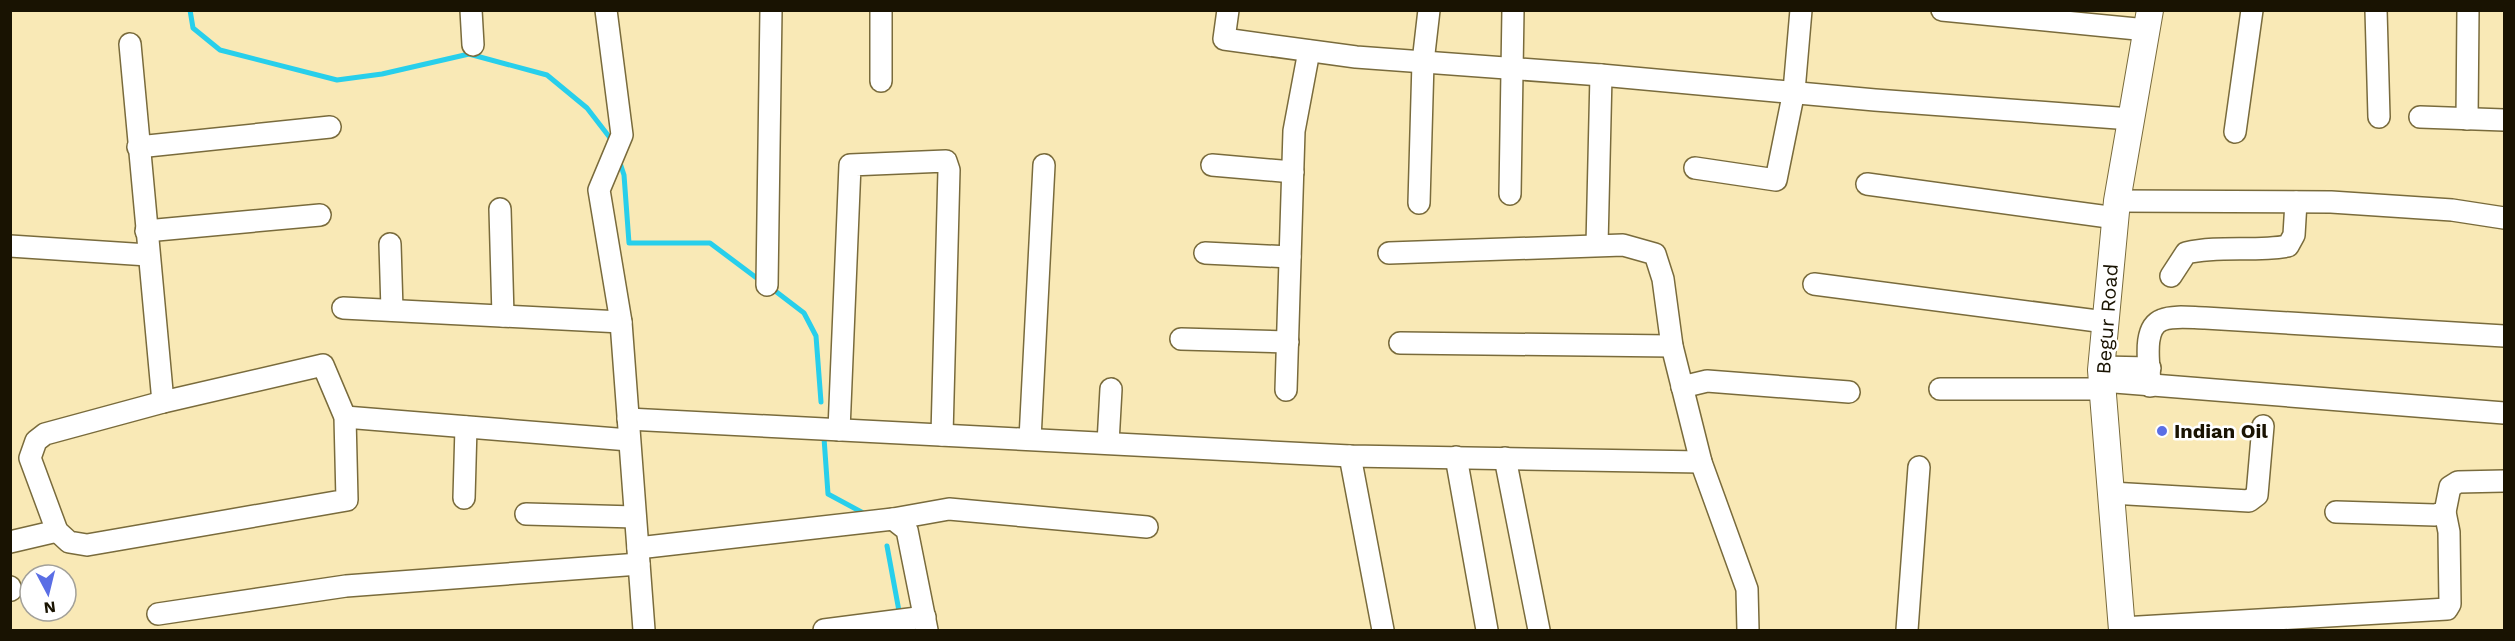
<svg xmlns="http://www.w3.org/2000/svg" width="2515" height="641" font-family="'Work Sans',sans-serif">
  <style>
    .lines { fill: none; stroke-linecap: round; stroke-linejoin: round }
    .stream { stroke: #28cfeb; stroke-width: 5 }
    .minor-casing { stroke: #796b3c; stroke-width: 24 }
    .major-casing { stroke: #796b3c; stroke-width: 28 }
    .minor { stroke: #fff; stroke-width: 21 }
    .major { stroke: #fff; stroke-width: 26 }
    .poi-dot { fill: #5a6ee5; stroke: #fff; stroke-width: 2 }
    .labels { text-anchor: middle; stroke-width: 5; stroke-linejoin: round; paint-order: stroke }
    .street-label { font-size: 20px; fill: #191302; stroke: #fff }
    .poi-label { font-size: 20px; font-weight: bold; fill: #191302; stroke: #fff; text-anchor: start }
  </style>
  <rect width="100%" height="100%" fill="#f9e9b6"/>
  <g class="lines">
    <g class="stream">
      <path d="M190 10 193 28 220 50 337 80 382 74 469 54 547 75 587 108 614 143"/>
      <path d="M619 160 624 175 629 243H710L762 282"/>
      <path d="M770 287 804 313 816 336 821 402"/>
      <path d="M824 438 828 494 867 515"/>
      <path d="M887 546 899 611"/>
    </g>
    <g class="minor-casing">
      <g id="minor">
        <path d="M471 10 473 45"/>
        <path d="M606 10 622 135 599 190 621 322 644 630"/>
        <path d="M1228 10 1224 39 1356 57 1601 75 1875 100 2131 119"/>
        <path d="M1942 10 2147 30"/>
        <path d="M2376 10 2379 117"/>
        <path d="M130 44 163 402"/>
        <path d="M881 81V10"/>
        <path d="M2420 117 2504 120"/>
        <path d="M2467 119 2468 10"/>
        <path d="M2235 132 2252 10"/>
        <path d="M138 147 330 127"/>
        <path d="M1212 165 1293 172"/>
        <path d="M1695 168 1776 180 1794 91 1801 10"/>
        <path d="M1867 184 2116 218"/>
        <path d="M1510 194 1513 10"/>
        <path d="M2117 201 2331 202 2452 210 2504 218"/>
        <path d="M1419 203 1423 62 1429 10"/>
        <path d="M500 209 503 316"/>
        <path d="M146 231 320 215"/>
        <path d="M390 244 392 310"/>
        <path d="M1597 245 1601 75"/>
        <path d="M10 246 148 255"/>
        <path d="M1205 253 1290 257"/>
        <path d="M1389 253 1623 245 1655 254 1663 279 1672 346 1701 462 1747 589 1748 630"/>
        <path d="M2171 276 2186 253C2220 245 2254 252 2288 246L2294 235 2296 202"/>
        <path d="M1814 284 2105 322"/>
        <path d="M767 285 771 10"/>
        <path d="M343 308 621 322"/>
        <path d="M1181 339 1288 342"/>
        <path d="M1400 343 1672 346"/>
        <path d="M323 365 345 417 347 500 87 545 69 542 57 531 30 458 36 441 45 434 163 402Z"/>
        <path d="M2101 367 2150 368"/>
        <path d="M2102 381 2504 413"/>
        <path d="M2150 386C2150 367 2141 328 2162 320 2174 315 2193 318 2205 318L2504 336"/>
        <path d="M1682 387 1707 381 1849 392"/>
        <path d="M1940 389H2103"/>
        <path d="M1286 390 1294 131 1309 51"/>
        <path d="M345 417 629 440"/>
        <path d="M628 419 1350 456 1701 462"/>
        <path d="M839 430 850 165 946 161 949 170 942 435"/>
        <path d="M1030 439 1044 165"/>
        <path d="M1108 443 1111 389"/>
        <path d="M1350 456 1383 630"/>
        <path d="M1456 457 1487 630"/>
        <path d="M1505 458 1539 630"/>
        <path d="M2111 493 2249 501 2257 495 2263 426"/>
        <path d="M464 498 466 427"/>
        <path d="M2336 512 2435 515 2445 512 2450 487 2458 482 2504 481"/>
        <path d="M526 514 635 517"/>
        <path d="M893 519 949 509 1147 527"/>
        <path d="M10 542 57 531"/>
        <path d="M638 548 893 519 907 530 927 630"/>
        <path d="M10 587 11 590"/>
        <path d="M158 614 346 586 639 564"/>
        <path d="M2122 628 2447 609 2450 604 2449 532 2445 512"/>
        <path d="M824 630 925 617"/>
        <path d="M1907 630 1919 467"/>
      </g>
    </g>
    <g class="major-casing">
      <path id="major" d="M2122 630 2101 370 2117 201 2150 10"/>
    </g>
    <use href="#minor" class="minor"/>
    <use href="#major" class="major"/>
  </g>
  <circle class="poi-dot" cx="2162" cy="431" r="6"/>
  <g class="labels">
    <g class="street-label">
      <text transform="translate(2107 319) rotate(-86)" y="7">Begur Road</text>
    </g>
    <g class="poi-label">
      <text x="2174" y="438">Indian Oil</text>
    </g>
  </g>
  <rect width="2515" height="641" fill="none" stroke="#191302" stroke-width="24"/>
  <g transform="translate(48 593) rotate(173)"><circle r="28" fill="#ffffff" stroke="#a3a19a" stroke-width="1.5"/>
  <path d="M0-4.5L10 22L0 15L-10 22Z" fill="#5a6ee5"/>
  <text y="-9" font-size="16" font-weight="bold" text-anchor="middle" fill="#191302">N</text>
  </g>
</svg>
